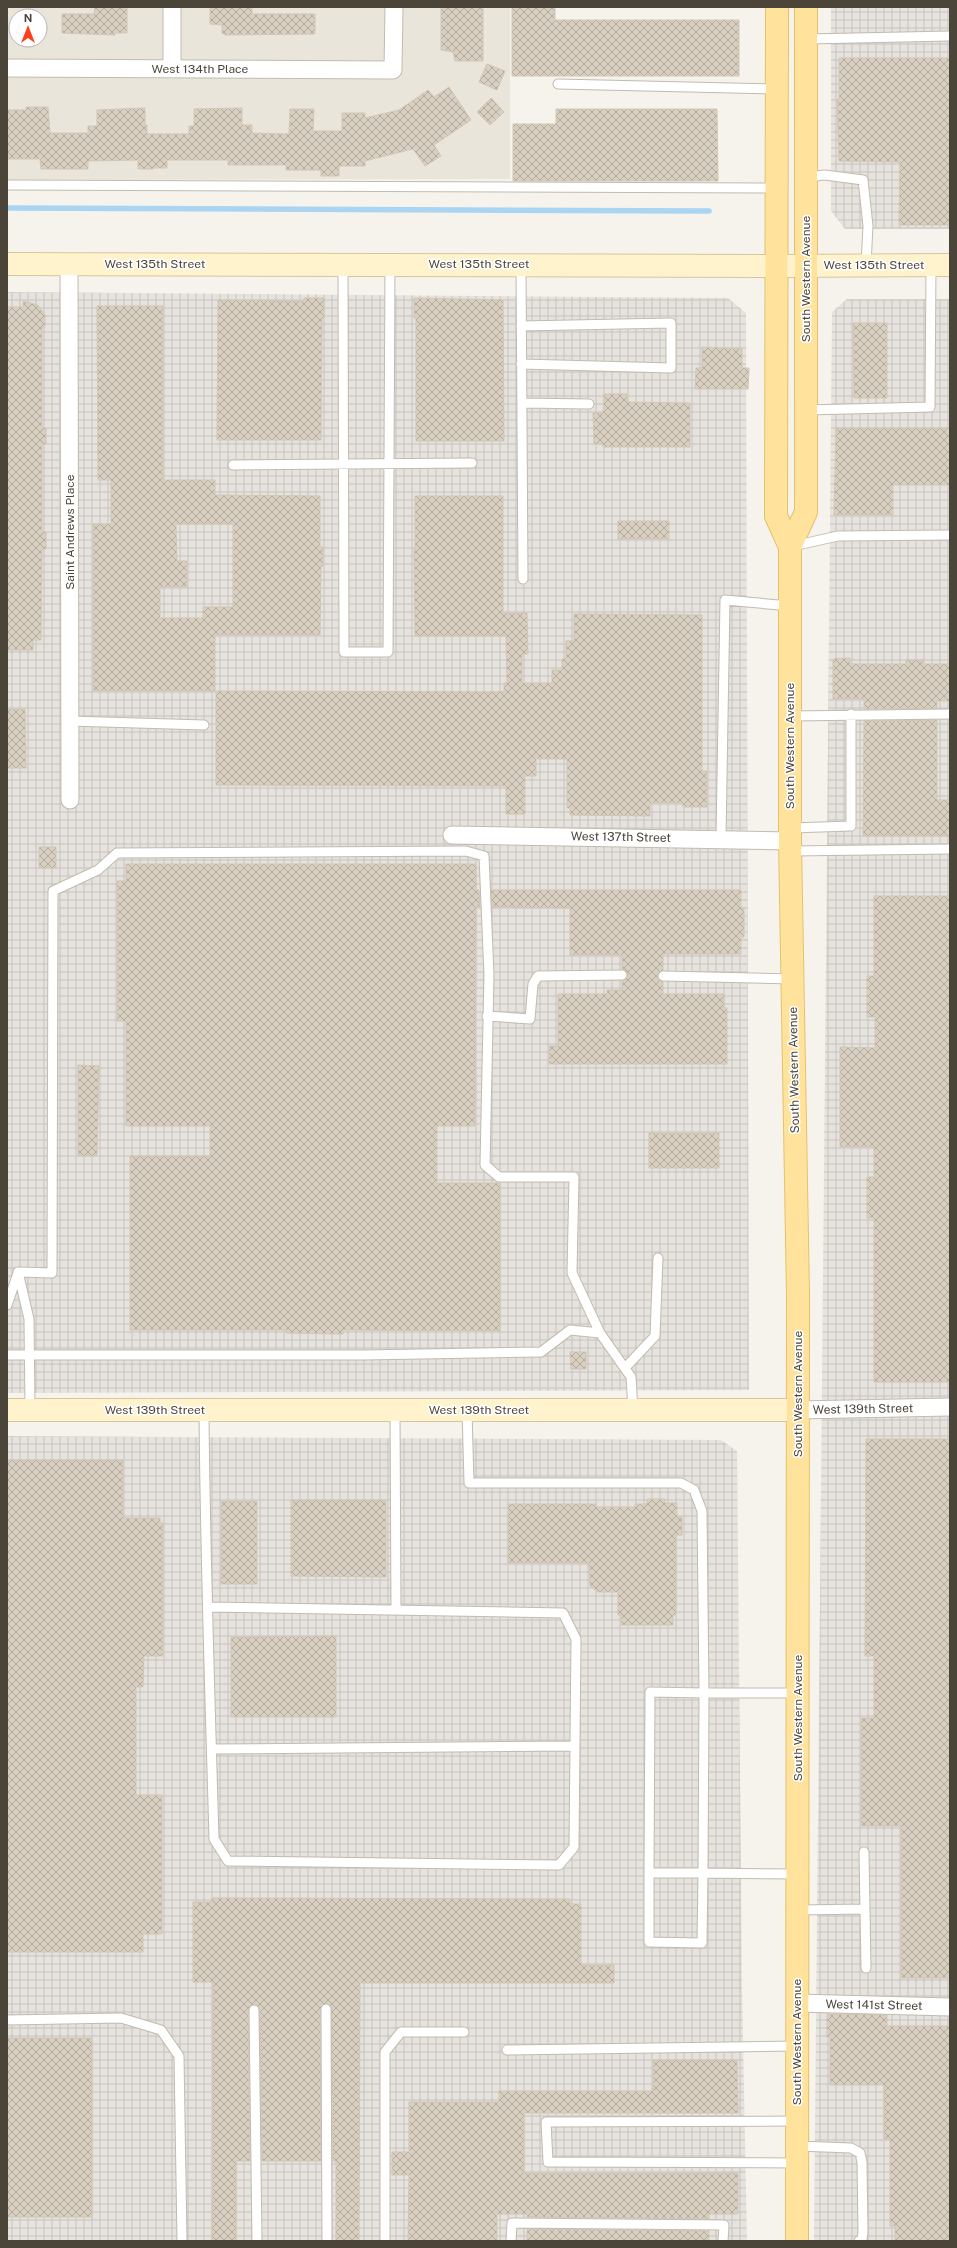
<svg xmlns="http://www.w3.org/2000/svg" width="957" height="2248" font-family="'Public Sans',sans-serif">
<style>
.residential{fill:#eae5da;fill-rule:evenodd}
.industrial{fill:url(#industrial-grid)}
.lines{fill:none;stroke-linecap:round;stroke-linejoin:round}
.stream{stroke:#a9d4f2;stroke-width:5.5}
.building{fill:url(#building-cross-hatch);stroke:#d3c7b4;fill-rule:evenodd}
.lane-casing{stroke:#c2bbae;stroke-width:11}
.street-casing{stroke:#c2bbae;stroke-width:19}
.secondary-casing{stroke:#d6c79b;stroke-width:24}
.primary-casing{stroke:#e6c16a;stroke-width:24}
.lane{stroke:#fff;stroke-width:9}
.street{stroke:#fff;stroke-width:17}
.secondary{stroke:#fff3cd;stroke-width:22}
.primary{stroke:#ffe39c;stroke-width:22}
.labels{text-anchor:middle;stroke-width:3;stroke-linejoin:round;paint-order:stroke}
.street-label{font-size:12px;fill:#4b4439;stroke:#fff}
</style>
<defs>
<pattern id="industrial-grid" width="8" height="8" patternUnits="userSpaceOnUse"><rect width="8" height="8" fill="#e6e2dd"/><path d="M0 4h8M4 0v8" fill="none" stroke="#c7c3be"/></pattern>
<pattern id="building-cross-hatch" width="8" height="8" patternUnits="userSpaceOnUse"><rect width="8" height="8" fill="#d8cfc1"/><path d="M0 0l8 8M0 8l8-8" fill="none" stroke="#b1aa9e"/></pattern>
</defs>
<rect width="100%" height="100%" fill="#f6f3ec"/>
<path class="residential" d="M 7,7 L 510,7 L 510,179 L 7,180 ZM 16,16 L 40,16 L 40,40 L 16,40 Z"/>
<path class="industrial" d="M 831,7 L 950,7 L 950,229 L 845,229 L 831,211 Z
M 7,292 L 728,298 L 746,313 L 749,1390 L 7,1393 Z
M 847,299 L 950,299 L 950,2241 L 814,2241 L 832,312 Z
M 7,1436 L 721,1440 L 737,1451 L 742,1987 L 747,2241 L 7,2241 Z"/>
<g class="lines">
<path class="stream" d="M 7,208 L 709,211"/>
</g>
<path class="building" d="M 95,7 L 127,7 L 127,33 L 115,33 L 115,35 L 62,33 L 62,14 L 94,14 Z
M 210,7 L 252,7 L 252,14 L 315,14 L 315,34 L 225,35 L 222,33 L 222,25 L 210,24 Z
M 441,7 L 483,7 L 483,61 L 455,61 L 453,52 L 441,50 Z
M 512,7 L 555,7 L 555,20 L 739,20 L 739,76 L 512,76 Z
M 839,58 L 950,58 L 950,225 L 899,225 L 900,162 L 839,161 L 837,99 L 839,99 Z
M 487,64 L 505,71 L 497,90 L 479,82 Z
M 449,87 L 471,120 L 434,145 L 441,156 L 425,166 L 413,149 L 365,161 L 365,166 L 339,166 L 339,176 L 321,176 L 321,170 L 286,170 L 286,165 L 228,165 L 228,160 L 167,160 L 167,168 L 153,168 L 153,169 L 138,169 L 138,160 L 88,161 L 88,169 L 41,169 L 40,159 L 7,159 L 7,110 L 26,110 L 26,107 L 48,107 L 50,133 L 88,133 L 88,126 L 97,126 L 97,110 L 145,108 L 145,125 L 147,125 L 147,134 L 189,134 L 189,126 L 194,126 L 194,109 L 242,108 L 242,125 L 252,125 L 252,133 L 289,134 L 290,109 L 314,109 L 313,131 L 342,131 L 342,113 L 365,113 L 365,118 L 399,110 L 428,90 L 434,97 Z
M 491,98 L 504,112 L 490,125 L 477,112 Z
M 556,109 L 717,109 L 718,181 L 513,181 L 513,124 L 556,124 Z
M 304,298 L 324,298 L 324,318 L 322,318 L 321,440 L 217,440 L 218,300 L 304,301 Z
M 414,298 L 503,300 L 504,441 L 416,441 L 416,318 L 414,318 Z
M 23,301 L 38,305 L 45,315 L 45,327 L 42,327 L 42,428 L 46,428 L 46,444 L 42,444 L 42,532 L 46,532 L 46,549 L 42,549 L 41,640 L 33,640 L 33,650 L 7,650 L 7,307 L 23,307 Z
M 97,306 L 163,306 L 163,480 L 215,480 L 215,495 L 320,496 L 320,547 L 323,547 L 323,566 L 321,566 L 320,635 L 215,635 L 215,691 L 93,691 L 93,524 L 111,524 L 111,480 L 98,480 ZM 176,524 L 233,524 L 233,607 L 203,607 L 203,618 L 160,618 L 160,587 L 187,587 L 187,561 L 177,561 Z
M 853,323 L 887,323 L 887,398 L 854,398 Z
M 702,347 L 742,349 L 742,368 L 749,368 L 748,389 L 695,389 L 696,368 L 702,368 Z
M 604,394 L 627,394 L 627,402 L 690,403 L 690,447 L 603,447 L 603,444 L 594,444 L 593,413 L 603,413 Z
M 836,428 L 950,428 L 950,485 L 893,485 L 893,515 L 834,515 Z
M 415,496 L 503,496 L 503,613 L 527,613 L 528,654 L 522,654 L 522,683 L 552,683 L 552,670 L 562,670 L 562,659 L 566,659 L 566,641 L 574,641 L 574,614 L 702,615 L 702,771 L 707,771 L 707,807 L 683,807 L 683,803 L 650,803 L 650,816 L 570,815 L 570,808 L 567,808 L 567,759 L 536,759 L 536,776 L 525,776 L 525,814 L 506,814 L 506,786 L 216,785 L 216,691 L 504,692 L 504,683 L 507,683 L 506,636 L 415,636 L 414,548 L 415,548 Z
M 618,521 L 669,521 L 669,539 L 618,539 Z
M 850,658 L 850,664 L 906,664 L 906,660 L 923,660 L 923,664 L 950,664 L 950,701 L 937,701 L 937,708 L 864,709 L 864,699 L 833,699 L 833,659 Z
M 7,709 L 25,709 L 26,768 L 7,768 Z
M 937,720 L 937,800 L 950,800 L 950,836 L 863,836 L 864,721 Z
M 39,847 L 56,847 L 56,868 L 39,868 Z
M 126,864 L 476,864 L 476,890 L 479,890 L 480,907 L 476,907 L 475,1126 L 437,1126 L 437,1183 L 500,1183 L 500,1331 L 343,1330 L 343,1334 L 286,1333 L 286,1330 L 130,1330 L 130,1156 L 210,1156 L 210,1126 L 126,1126 L 126,1021 L 117,1021 L 117,881 L 126,881 Z
M 491,890 L 741,890 L 741,908 L 744,908 L 744,937 L 741,937 L 741,954 L 663,954 L 663,970 L 657,975 L 658,979 L 663,982 L 663,994 L 724,994 L 724,1008 L 727,1008 L 727,1064 L 549,1064 L 549,1046 L 558,1046 L 558,994 L 607,994 L 607,990 L 622,990 L 622,981 L 625,980 L 628,975 L 627,972 L 622,969 L 622,955 L 570,955 L 570,908 L 492,907 Z
M 874,896 L 950,896 L 950,1382 L 874,1382 L 874,1218 L 867,1218 L 867,1177 L 874,1177 L 874,1147 L 840,1147 L 840,1047 L 875,1048 L 875,1017 L 867,1017 L 867,976 L 874,976 Z
M 78,1065 L 99,1066 L 97,1156 L 78,1156 Z
M 649,1133 L 719,1133 L 719,1168 L 649,1168 Z
M 570,1352 L 586,1352 L 586,1369 L 571,1369 Z
M 866,1439 L 950,1439 L 950,1978 L 901,1978 L 901,1826 L 861,1826 L 861,1718 L 874,1718 L 874,1656 L 865,1656 Z
M 7,1460 L 123,1460 L 123,1518 L 160,1518 L 160,1523 L 163,1523 L 163,1656 L 144,1656 L 143,1687 L 136,1687 L 136,1795 L 162,1795 L 162,1934 L 143,1934 L 143,1952 L 7,1952 Z
M 647,1499 L 665,1499 L 665,1503 L 677,1503 L 677,1517 L 682,1517 L 682,1535 L 676,1535 L 676,1615 L 673,1615 L 673,1625 L 621,1625 L 621,1615 L 618,1615 L 618,1592 L 598,1592 L 590,1586 L 589,1563 L 508,1563 L 508,1504 L 596,1504 L 596,1507 L 635,1507 L 635,1504 L 647,1504 Z
M 291,1500 L 386,1500 L 386,1577 L 291,1576 Z
M 221,1501 L 257,1501 L 257,1584 L 221,1584 Z
M 336,1636 L 336,1717 L 231,1717 L 231,1637 Z
M 212,1898 L 570,1899 L 570,1904 L 581,1904 L 581,1965 L 614,1965 L 614,1983 L 360,1983 L 359,2241 L 336,2241 L 336,2161 L 333,2161 L 331,2006 L 326,2003 L 320,2009 L 321,2161 L 262,2161 L 260,2010 L 257,2005 L 251,2005 L 248,2010 L 250,2161 L 236,2161 L 236,2241 L 212,2241 L 213,1982 L 193,1982 L 193,1902 L 212,1902 Z
M 827,2014 L 887,2015 L 887,2026 L 950,2026 L 950,2241 L 895,2241 L 895,2226 L 890,2226 L 890,2139 L 884,2139 L 884,2085 L 830,2085 L 830,2037 L 827,2037 Z
M 7,2038 L 92,2038 L 92,2217 L 7,2217 Z
M 653,2060 L 737,2060 L 738,2113 L 524,2113 L 524,2173 L 738,2173 L 738,2214 L 709,2214 L 709,2219 L 527,2217 L 527,2214 L 497,2214 L 497,2241 L 408,2241 L 409,2175 L 392,2175 L 392,2152 L 409,2152 L 409,2102 L 499,2102 L 499,2091 L 653,2091 Z
M 527,2229 L 709,2231 L 709,2241 L 527,2241 Z"/>
<g class="lines">
<g class="lane-casing">
<path id="lane" d="M 807,39 L 950,36
M 558,84 L 776,89
M 806,177 L 825,175 L 863,180 L 868,226 L 866,265
M 7,185 L 776,188
M 343,264 L 344,652 L 388,652 L 390,265
M 521,266 L 523,579
M 521,326 L 671,323 L 671,368 L 521,364
M 522,403 L 589,404
M 806,410 L 930,407 L 931,265
M 233,465 L 472,463
M 793,546 L 838,536 L 950,535
M 790,716 L 950,714
M 70,721 L 204,725
M 791,828 L 851,826 L 851,714
M 721,838 L 725,600 L 790,606
M 791,851 L 950,849
M 663,976 L 793,979
M 487,1016 L 530,1019 L 533,984 L 538,976 L 622,975
M 18,1272 L 52,1273 L 53,891 L 98,870 L 117,853 L 466,851 L 484,856 L 489,975 L 485,1165 L 499,1177 L 574,1177 L 572,1273 L 600,1333
M 18,1272 L 29,1319 L 30,1410
M 7,1305 L 18,1273
M 7,1355 L 363,1355 L 541,1352 L 570,1330 L 600,1333 L 631,1377 L 633,1410
M 625,1368 L 655,1336 L 658,1258
M 204,1410 C 205,1553 210,1696 214,1839 L 228,1861 L 559,1865 L 574,1847 L 576,1639 L 563,1613 L 208,1607
M 395,1410 L 396,1610
M 467,1410 L 469,1483 L 681,1483 L 694,1490 L 702,1511 L 704,1693 L 798,1693
M 212,1749 L 575,1746
M 864,1852 L 866,1968
M 649,1873 L 649,1942 L 702,1943 L 703,1873 L 649,1873 L 650,1692 L 704,1693 L 703,1873 L 797,1874
M 797,1910 L 865,1909
M 326,2009 L 327,2241
M 254,2010 L 257,2241
M 7,2020 L 121,2018 L 161,2030 L 179,2056 L 182,2241
M 507,2050 L 797,2046
M 797,2146 L 851,2148 L 860,2153 L 862,2162 L 863,2232 L 862,2239 L 859,2241
M 797,2163 L 548,2162 L 546,2122 L 797,2121
M 385,2241 L 385,2052 L 401,2032 L 464,2032
M 511,2241 L 512,2223 L 724,2225 L 723,2241"/>
</g>
<g class="street-casing">
<path id="street" d="M 7,68 L 393,70 L 394,7
M 172,69 L 172,7
M 69,264 L 70,800
M 452,835 L 790,841
M 798,1410 L 950,1407
M 797,2003 L 950,2007"/>
</g>
<g class="secondary-casing">
<path id="secondary" d="M 7,264 L 777,266 L 950,265
M 7,1410 L 798,1410"/>
</g>
<g class="primary-casing">
<path id="primary" d="M 777,7 L 776,516 L 790,547 L 790,841 L 798,1295 L 797,2241
M 790,547 L 806,512 L 806,7"/>
</g>
<use href="#lane" class="lane"/>
<use href="#street" class="street"/>
<use href="#secondary" class="secondary"/>
<use href="#primary" class="primary"/>
</g>
<g class="labels">
<g class="street-label">
<text x="200" y="73">West 134th Place</text>
<text x="155" y="268">West 135th Street</text>
<text x="479" y="268">West 135th Street</text>
<text x="874" y="269">West 135th Street</text>
<text transform="translate(806 279) rotate(-90)" y="4">South Western Avenue</text>
<text transform="translate(70 532) rotate(-90)" y="4">Saint Andrews Place</text>
<text transform="translate(790 746) rotate(-90)" y="4">South Western Avenue</text>
<text transform="translate(621 837) rotate(1)" y="4">West 137th Street</text>
<text transform="translate(794 1070) rotate(-91)" y="4">South Western Avenue</text>
<text transform="translate(798 1394) rotate(-90)" y="4">South Western Avenue</text>
<text transform="translate(863 1409) rotate(-1)" y="4">West 139th Street</text>
<text x="155" y="1414">West 139th Street</text>
<text x="479" y="1414">West 139th Street</text>
<text transform="translate(798 1718) rotate(-90)" y="4">South Western Avenue</text>
<text transform="translate(874 2005) rotate(1)" y="4">West 141st Street</text>
<text transform="translate(797 2042) rotate(-90)" y="4">South Western Avenue</text>
</g>
</g>
<rect width="957" height="2248" fill="none" stroke="#4b4439" stroke-width="16"/>
<g transform="translate(28 28)"><circle r="19" fill="#ffffff" stroke="#b7b4b0"/>
<path d="M0-3L7 15L0 10L-7 15Z" fill="#fc3f1d"/>
<text y="-6" font-size="11" font-weight="bold" text-anchor="middle" fill="#4b4439">N</text>
</g>
</svg>
